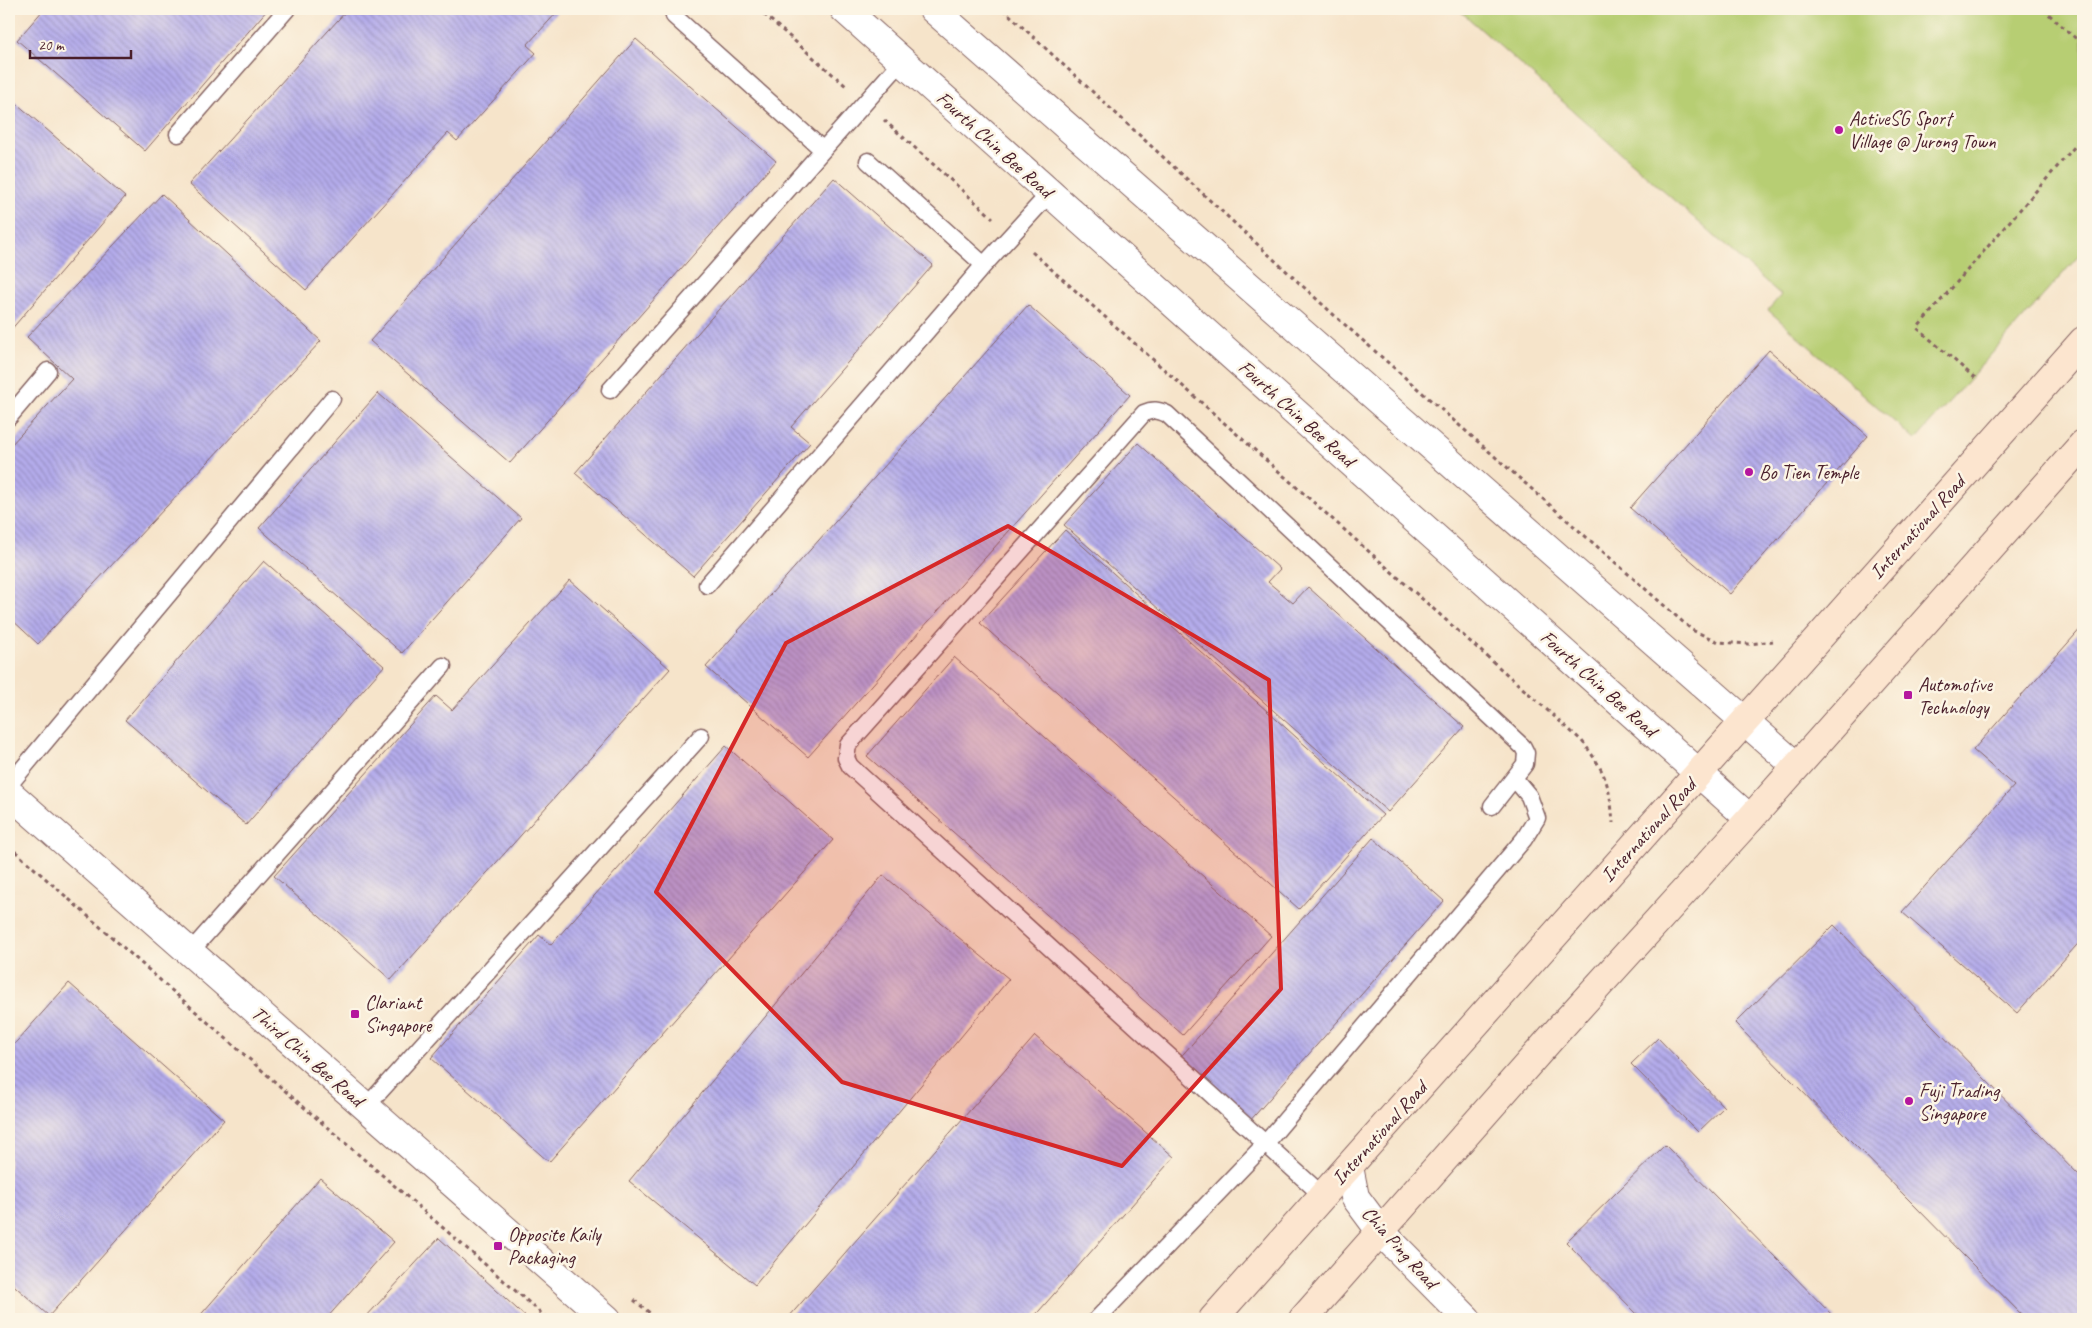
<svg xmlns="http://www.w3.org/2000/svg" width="2092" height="1328" font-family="Caveat,sans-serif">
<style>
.garden{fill:#b7ce73;stroke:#80764f}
.building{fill:url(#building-back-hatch)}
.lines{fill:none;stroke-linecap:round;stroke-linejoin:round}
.lane-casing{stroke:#866463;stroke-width:19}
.street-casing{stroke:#866463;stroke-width:30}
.secondary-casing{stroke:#866463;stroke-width:30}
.path{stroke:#866463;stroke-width:3;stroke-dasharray:4 4;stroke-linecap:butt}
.lane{stroke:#fff;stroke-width:16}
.street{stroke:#fff;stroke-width:28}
.secondary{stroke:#fce5cf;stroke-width:28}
.marked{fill:#d62828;fill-opacity:0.2;stroke:#d62828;stroke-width:4;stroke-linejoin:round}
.poi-dot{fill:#b5179e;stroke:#fcf5e5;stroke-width:2}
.labels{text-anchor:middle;stroke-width:5;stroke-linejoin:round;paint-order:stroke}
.poi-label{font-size:20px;fill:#4a1f2b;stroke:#fcf5e5;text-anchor:start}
.street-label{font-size:20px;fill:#4a1f2b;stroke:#fcf5e5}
</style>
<defs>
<pattern id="building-back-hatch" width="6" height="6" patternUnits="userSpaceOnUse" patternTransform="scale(1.25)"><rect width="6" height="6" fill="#b4aceb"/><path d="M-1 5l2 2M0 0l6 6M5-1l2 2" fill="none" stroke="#948bbf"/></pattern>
</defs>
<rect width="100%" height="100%" fill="#fcf5e5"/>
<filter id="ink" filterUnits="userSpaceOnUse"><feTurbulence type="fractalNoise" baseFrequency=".02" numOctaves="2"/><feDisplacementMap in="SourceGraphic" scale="10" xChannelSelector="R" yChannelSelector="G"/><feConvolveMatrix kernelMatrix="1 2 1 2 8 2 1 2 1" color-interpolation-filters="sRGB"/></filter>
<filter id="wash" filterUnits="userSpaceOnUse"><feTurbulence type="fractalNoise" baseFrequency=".0096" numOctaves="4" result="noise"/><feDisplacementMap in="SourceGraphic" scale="20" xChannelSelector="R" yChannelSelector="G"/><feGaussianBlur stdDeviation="1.12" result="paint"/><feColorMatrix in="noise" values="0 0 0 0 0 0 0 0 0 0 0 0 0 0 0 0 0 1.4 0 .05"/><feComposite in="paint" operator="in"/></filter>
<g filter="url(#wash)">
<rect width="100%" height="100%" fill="#f6e4ca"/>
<path class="garden" d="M 1458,9 L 2083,9 L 2083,251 L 1915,440 L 1768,310 L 1781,295 Z"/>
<g id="blocks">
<path class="building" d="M 44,9 L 268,9 L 145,151 L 17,40 Z
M 348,9 L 560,9 L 527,45 L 536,53 L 457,141 L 448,133 L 306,290 L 189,184 Z
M 636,39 L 776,161 L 510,463 L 370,341 Z
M 9,97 L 125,197 L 9,332 Z
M 834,178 L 933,265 L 791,427 L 810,443 L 693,576 L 575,473 Z
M 162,194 L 321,341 L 38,644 L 9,617 L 9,447 L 72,379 L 27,337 Z
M 1028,305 L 1130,395 L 808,757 L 706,667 Z
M 1769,350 L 1868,436 L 1730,594 L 1630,508 Z
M 378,393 L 521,518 L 402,653 L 259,528 Z
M 1138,443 L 1280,569 L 1268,582 L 1293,603 L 1308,587 L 1464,727 L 1388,812 L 1064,525 Z
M 1065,530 L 1383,815 L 1299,909 L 980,623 Z
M 264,561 L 384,666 L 246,825 L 125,720 Z
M 570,580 L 670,669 L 391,980 L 274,876 L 436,696 L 452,710 Z
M 2083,626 L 2083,938 L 2017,1013 L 1902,912 L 2014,786 L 1973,750 Z
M 954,657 L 1271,936 L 1183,1035 L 867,756 Z
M 726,746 L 833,840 L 549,1162 L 431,1058 L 539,935 L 551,945 Z
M 1373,838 L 1444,901 L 1248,1123 L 1177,1061 Z
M 883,875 L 1009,979 L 755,1285 L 629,1181 Z
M 1834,925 L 2083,1179 L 2083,1319 L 2026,1319 L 1735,1023 Z
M 69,983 L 224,1120 L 49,1316 L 9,1281 L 9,1050 Z
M 1035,1036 L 1174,1157 L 1032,1319 L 788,1318 Z
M 1658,1038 L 1724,1107 L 1698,1132 L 1631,1064 Z
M 1665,1145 L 1836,1319 L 1642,1319 L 1566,1242 Z
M 320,1178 L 394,1242 L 326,1319 L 197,1319 Z
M 439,1238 L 528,1319 L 364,1319 Z"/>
</g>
</g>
<g filter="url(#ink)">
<use href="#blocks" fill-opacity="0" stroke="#866463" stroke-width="1"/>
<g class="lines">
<g class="lane-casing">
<path id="lane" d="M 674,16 L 823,150
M 178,134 L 287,9
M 868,161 L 984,265
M 610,390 L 902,61
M 9,417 L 48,371
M 707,585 L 984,265 L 1050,193
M 9,785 L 332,399
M 190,952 L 443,666
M 366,1107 L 701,736
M 1323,1196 L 850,766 L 846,758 L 848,745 L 1144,413 C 1153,409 1158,410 1167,414 L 1523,747 L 1526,753 L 1525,764 L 1492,806
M 1097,1319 L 1265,1144 L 1524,839 L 1537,818 L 1529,796 L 1514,778"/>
</g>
<g class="street-casing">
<path id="street" d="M 844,9 L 1750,819
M 933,9 L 1796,766
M 9,793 L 607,1319
M 1349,1167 L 1355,1197 L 1381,1232 L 1467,1319"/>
</g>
<g class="secondary-casing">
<path id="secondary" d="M 1213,1319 L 2083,341
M 1303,1319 L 1560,1028 L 1750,819 L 2083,444"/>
</g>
<path class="path" d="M 758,9 L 846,86
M 1003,9 L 1335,316 L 1692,630 L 1719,642 L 1749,644 L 1773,641
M 2043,9 L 2083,45
M 884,120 L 993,218
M 1032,252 L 1582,741 C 1605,771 1610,784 1613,823
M 1975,378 L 1917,328 L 2083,137
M 9,846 L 283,1089 L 548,1319
M 634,1300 L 657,1319"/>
<use href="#lane" class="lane"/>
<use href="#street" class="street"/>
<use href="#secondary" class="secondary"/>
</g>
</g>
<path class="marked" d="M 1008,526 L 1269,680 L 1281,989 L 1122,1166 L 842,1082 L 656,892 L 786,643 Z"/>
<g class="poi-dot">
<circle cx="1839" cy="130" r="5"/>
<circle cx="1749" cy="472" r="5"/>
<rect x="1903" y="690" width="10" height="10" rx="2.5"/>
<rect x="350" y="1009" width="10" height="10" rx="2.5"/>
<circle cx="1909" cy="1101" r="5"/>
<rect x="493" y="1241" width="10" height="10" rx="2.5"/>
</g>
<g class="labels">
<g class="poi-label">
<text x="1849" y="125">ActiveSG Sport<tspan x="1849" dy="23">Village @ Jurong Town</tspan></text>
<text x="1759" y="479">Bo Tien Temple</text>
<text x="1918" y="691">Automotive<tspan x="1918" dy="23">Technology</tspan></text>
<text x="365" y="1009">Clariant<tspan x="365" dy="23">Singapore</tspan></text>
<text x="1919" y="1097">Fuji Trading<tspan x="1919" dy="23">Singapore</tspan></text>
<text x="508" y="1241">Opposite Kaily<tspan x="508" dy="23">Packaging</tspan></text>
</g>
<g class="street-label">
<text transform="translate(995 144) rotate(42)" y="7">Fourth Chin Bee Road</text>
<text transform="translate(1297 413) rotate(42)" y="7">Fourth Chin Bee Road</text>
<text transform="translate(1917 527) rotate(-48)" y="7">International Road</text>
<text transform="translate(1599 683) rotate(42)" y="7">Fourth Chin Bee Road</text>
<text transform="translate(1648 830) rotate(-48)" y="7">International Road</text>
<text transform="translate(308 1056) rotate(41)" y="7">Third Chin Bee Road</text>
<text transform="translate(1379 1133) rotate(-48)" y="7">International Road</text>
<text transform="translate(1400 1247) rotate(48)" y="7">Chia Ping Road</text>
</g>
</g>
<rect width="2092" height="1328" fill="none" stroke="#fcf5e5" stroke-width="30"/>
<path d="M30 50v8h101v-8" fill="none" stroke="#4a1f2b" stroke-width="2.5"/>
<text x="38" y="50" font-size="15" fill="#4a1f2b" stroke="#fcf5e5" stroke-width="4" paint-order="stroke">20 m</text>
</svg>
